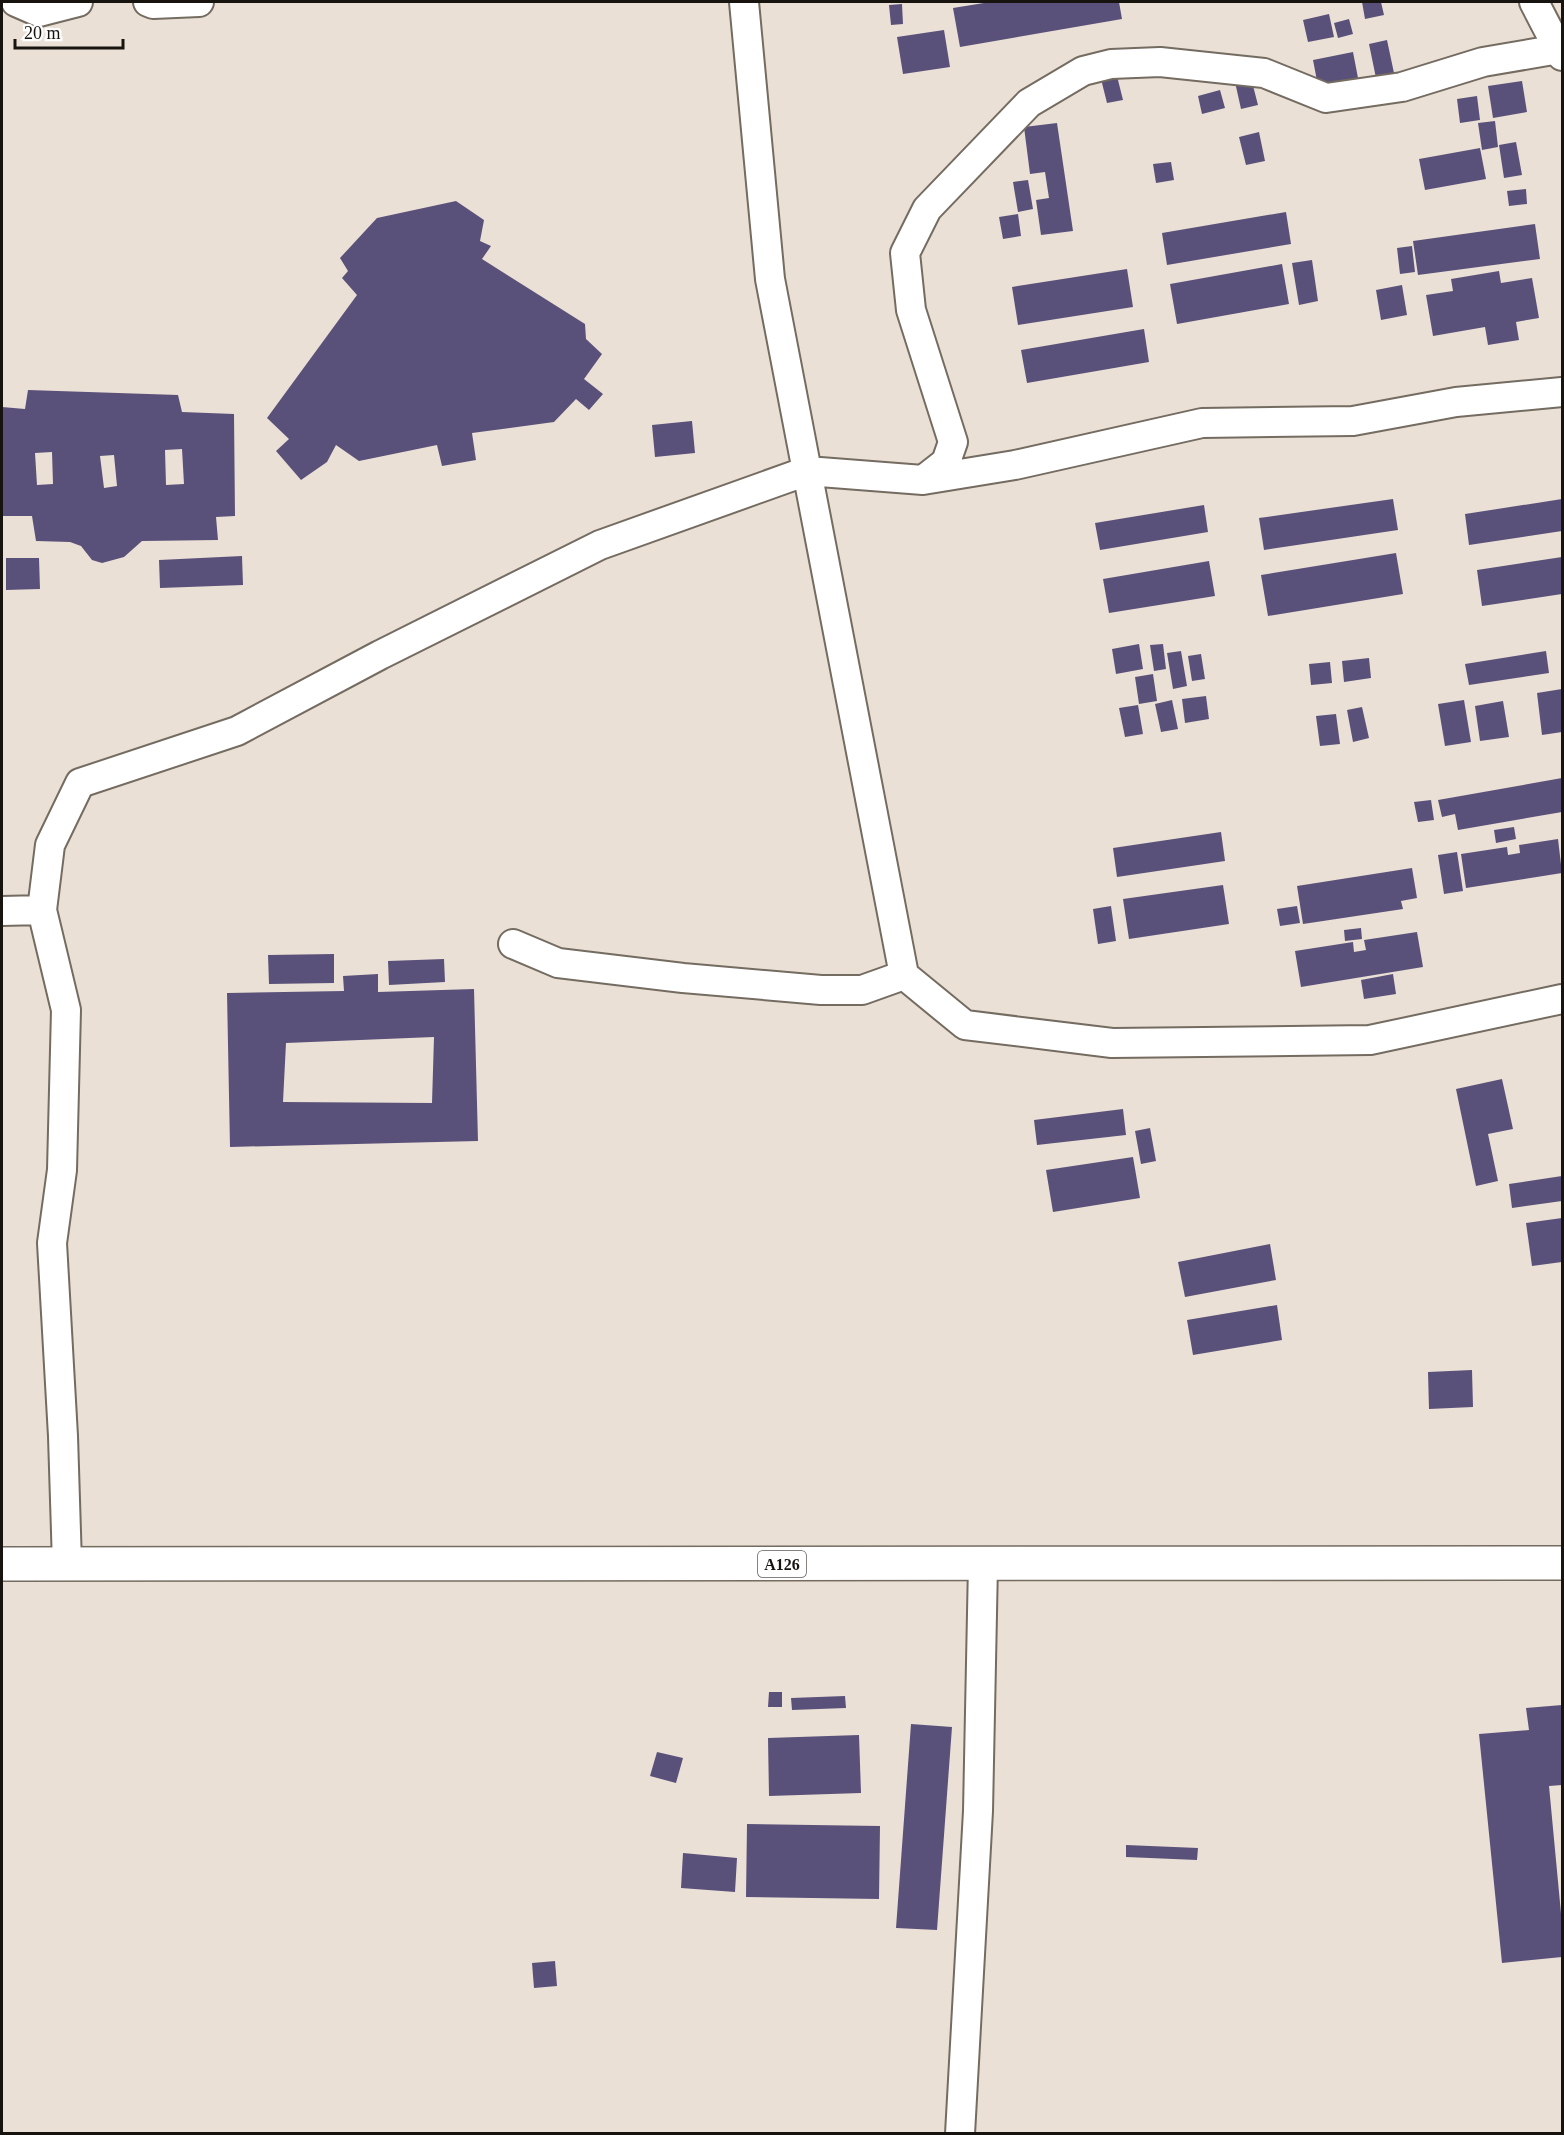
<svg xmlns="http://www.w3.org/2000/svg" width="1564" height="2135" font-family="'Times New Roman',serif">
<style>
.building{fill:#5a517a;fill-rule:evenodd}
.lines{fill:none;stroke-linecap:round;stroke-linejoin:round}
.minor-casing{stroke:#746b61;stroke-width:32}
.trunk-casing{stroke:#746b61;stroke-width:36}
.minor{stroke:#fff;stroke-width:28}
.trunk{stroke:#fff;stroke-width:33}
.labels{text-anchor:middle;stroke-width:6;stroke-linejoin:round;paint-order:stroke}
.shield{fill:#fff;stroke:#5d5a57;stroke-width:1.5}
.shield-label{font-size:16px;font-weight:bold;fill:#17130f}
</style>
<rect width="100%" height="100%" fill="#ebe0d5"/>
<path class="building" d="M 990,2 L 1119,2 L 1122,19 L 960,47 L 953,8 Z
M 1362,2 L 1381,2 L 1384,15 L 1365,19 Z
M 902,4 L 903,24 L 891,25 L 889,5 Z
M 1329,14 L 1334,37 L 1308,42 L 1303,20 Z
M 1349,19 L 1353,34 L 1338,38 L 1334,23 Z
M 944,30 L 950,67 L 903,74 L 897,37 Z
M 1387,40 L 1394,73 L 1376,78 L 1369,44 Z
M 1353,52 L 1358,78 L 1318,86 L 1313,60 Z
M 1117,76 L 1123,100 L 1107,103 L 1101,79 Z
M 1251,78 L 1258,105 L 1241,109 L 1235,82 Z
M 1522,81 L 1527,112 L 1493,118 L 1488,86 Z
M 1220,90 L 1225,108 L 1202,114 L 1198,96 Z
M 1477,96 L 1480,120 L 1460,123 L 1457,99 Z
M 1495,121 L 1498,147 L 1482,150 L 1478,123 Z
M 1057,123 L 1073,231 L 1041,235 L 1036,200 L 1049,198 L 1045,172 L 1030,174 L 1024,127 Z
M 1259,132 L 1265,161 L 1246,165 L 1239,137 Z
M 1516,142 L 1522,175 L 1504,178 L 1499,145 Z
M 1480,148 L 1486,179 L 1425,190 L 1419,159 Z
M 1171,162 L 1174,180 L 1156,183 L 1153,164 Z
M 1028,180 L 1033,209 L 1018,212 L 1013,182 Z
M 1526,189 L 1527,204 L 1509,206 L 1507,191 Z
M 456,201 L 484,220 L 480,241 L 491,246 L 482,259 L 585,324 L 586,339 L 602,354 L 584,379 L 603,394 L 589,410 L 576,399 L 554,422 L 472,433 L 476,460 L 442,466 L 437,445 L 359,461 L 336,445 L 327,462 L 301,480 L 276,451 L 289,439 L 267,418 L 357,295 L 342,278 L 348,271 L 340,258 L 377,218 Z
M 1286,212 L 1291,244 L 1167,265 L 1162,233 Z
M 1018,214 L 1021,236 L 1003,239 L 999,217 Z
M 1535,224 L 1540,259 L 1418,275 L 1413,241 Z
M 1412,246 L 1415,272 L 1400,274 L 1397,248 Z
M 1312,260 L 1318,301 L 1299,305 L 1292,263 Z
M 1282,264 L 1289,304 L 1177,324 L 1170,284 Z
M 1127,269 L 1133,307 L 1018,325 L 1012,287 Z
M 1499,271 L 1501,283 L 1532,278 L 1539,318 L 1516,322 L 1519,340 L 1488,345 L 1485,327 L 1433,336 L 1426,295 L 1453,291 L 1451,279 Z
M 1402,285 L 1407,315 L 1381,320 L 1376,290 Z
M 1144,329 L 1149,362 L 1027,383 L 1021,350 Z
M 28,390 L 178,395 L 182,412 L 234,414 L 235,516 L 216,517 L 218,540 L 142,541 L 124,557 L 102,563 L 92,560 L 81,546 L 70,542 L 36,541 L 32,516 L 2,516 L 2,407 L 25,409 ZM 182,449 L 184,484 L 166,485 L 165,450 ZM 52,452 L 53,484 L 37,485 L 35,453 ZM 114,455 L 117,486 L 104,488 L 100,456 Z
M 692,421 L 695,453 L 655,457 L 652,425 Z
M 1393,499 L 1398,530 L 1264,550 L 1259,518 Z
M 1562,499 L 1562,531 L 1469,545 L 1465,514 Z
M 1204,505 L 1208,532 L 1100,550 L 1095,523 Z
M 1396,553 L 1403,594 L 1268,616 L 1261,575 Z
M 242,556 L 243,585 L 160,588 L 159,560 Z
M 1562,557 L 1562,594 L 1482,606 L 1477,570 Z
M 6,558 L 39,558 L 40,589 L 6,590 Z
M 1209,561 L 1215,596 L 1109,613 L 1103,579 Z
M 1139,644 L 1143,669 L 1116,674 L 1112,649 Z
M 1163,644 L 1166,669 L 1154,671 L 1150,645 Z
M 1181,651 L 1187,686 L 1173,689 L 1167,653 Z
M 1546,651 L 1549,673 L 1469,685 L 1465,664 Z
M 1201,654 L 1205,679 L 1192,681 L 1188,656 Z
M 1369,658 L 1371,678 L 1344,682 L 1342,661 Z
M 1330,662 L 1332,683 L 1311,685 L 1309,664 Z
M 1153,674 L 1157,701 L 1139,704 L 1135,677 Z
M 1562,689 L 1562,732 L 1542,735 L 1537,693 Z
M 1206,696 L 1209,719 L 1185,723 L 1182,699 Z
M 1172,700 L 1178,729 L 1161,732 L 1155,704 Z
M 1464,700 L 1471,742 L 1445,746 L 1438,704 Z
M 1503,701 L 1509,737 L 1480,741 L 1475,706 Z
M 1138,705 L 1143,734 L 1125,737 L 1119,708 Z
M 1362,707 L 1369,738 L 1353,742 L 1347,710 Z
M 1336,714 L 1340,744 L 1320,746 L 1316,716 Z
M 1562,778 L 1562,812 L 1458,830 L 1455,814 L 1442,817 L 1438,800 Z
M 1431,800 L 1434,820 L 1418,822 L 1414,802 Z
M 1514,827 L 1516,839 L 1496,843 L 1494,830 Z
M 1221,832 L 1225,861 L 1117,877 L 1113,848 Z
M 1558,839 L 1562,873 L 1466,888 L 1461,854 L 1507,847 L 1508,855 L 1520,853 L 1519,845 Z
M 1457,852 L 1463,891 L 1444,894 L 1438,855 Z
M 1412,868 L 1417,898 L 1401,901 L 1403,909 L 1303,924 L 1297,886 Z
M 1223,885 L 1229,924 L 1129,939 L 1123,899 Z
M 1111,906 L 1116,941 L 1098,944 L 1093,909 Z
M 1297,906 L 1300,923 L 1280,926 L 1277,909 Z
M 1361,928 L 1362,939 L 1345,941 L 1344,930 Z
M 1417,932 L 1423,967 L 1301,987 L 1295,951 L 1353,942 L 1354,952 L 1366,950 L 1364,940 Z
M 334,954 L 334,983 L 269,984 L 268,955 Z
M 444,959 L 445,982 L 389,985 L 388,961 Z
M 378,974 L 378,992 L 474,989 L 478,1141 L 230,1147 L 227,993 L 344,991 L 343,976 ZM 434,1037 L 432,1103 L 283,1102 L 286,1043 Z
M 1393,974 L 1396,994 L 1364,999 L 1361,980 Z
M 1502,1079 L 1513,1129 L 1488,1134 L 1498,1181 L 1476,1186 L 1456,1089 Z
M 1123,1109 L 1126,1135 L 1037,1145 L 1034,1120 Z
M 1150,1128 L 1156,1161 L 1141,1164 L 1135,1131 Z
M 1133,1157 L 1140,1198 L 1053,1212 L 1046,1170 Z
M 1562,1176 L 1562,1201 L 1512,1208 L 1509,1184 Z
M 1562,1218 L 1562,1262 L 1532,1266 L 1526,1223 Z
M 1270,1244 L 1276,1280 L 1185,1297 L 1178,1262 Z
M 1277,1305 L 1282,1340 L 1193,1355 L 1187,1320 Z
M 1472,1370 L 1473,1407 L 1429,1409 L 1428,1372 Z
M 769,1692 L 782,1692 L 782,1707 L 768,1707 Z
M 845,1696 L 846,1708 L 792,1710 L 791,1698 Z
M 1562,1705 L 1562,1785 L 1549,1786 L 1562,1924 L 1562,1957 L 1502,1963 L 1479,1734 L 1529,1730 L 1526,1708 Z
M 911,1724 L 952,1727 L 937,1930 L 896,1928 Z
M 859,1735 L 861,1793 L 769,1796 L 768,1738 Z
M 657,1752 L 683,1758 L 676,1783 L 650,1776 Z
M 747,1824 L 880,1826 L 879,1899 L 746,1897 Z
M 1126,1845 L 1198,1848 L 1197,1860 L 1126,1857 Z
M 683,1853 L 737,1858 L 735,1892 L 681,1888 Z
M 555,1961 L 557,1986 L 534,1988 L 532,1963 Z"/>
<g class="lines">
<g class="minor-casing">
<path id="minor" d="M 16,2 L 39,12 L 78,2
M 148,2 L 153,4 L 199,2
M 744,2 L 770,279 L 904,975 L 965,1025 L 1112,1043 L 1370,1040 L 1562,999
M 1534,2 L 1562,56
M 923,480 L 946,462 L 953,442 L 911,310 L 905,253 L 927,209 L 1029,103 L 1083,71 L 1111,64 L 1160,62 L 1264,73 L 1326,98 L 1402,87 L 1483,62 L 1559,49
M 42,910 L 50,845 L 80,783 L 237,731 L 380,655 L 600,545 L 807,471 L 923,480 L 1015,465 L 1202,423 L 1353,421 L 1456,402 L 1562,392
M 2,911 L 42,910 L 66,1010 L 62,1170 L 52,1243 L 63,1436 L 67,1564
M 513,944 L 558,963 L 683,978 L 821,990 L 862,990 L 904,975
M 960,2134 L 978,1811 L 983,1564"/>
</g>
<g class="trunk-casing">
<path id="trunk" d="M 2,1564 L 1562,1563"/>
</g>
<use href="#minor" class="minor"/>
<use href="#trunk" class="trunk"/>
</g>
<g class="labels">
<rect class="shield" x="758" y="1551" width="48" height="26" rx="4.5"/>
<g class="shield-label">
<text x="782" y="1570">A126</text>
</g>
</g>
<rect width="1564" height="2135" fill="none" stroke="#17130f" stroke-width="6"/>
<path d="M15 39v9h108v-9" fill="none" stroke="#17130f" stroke-width="3"/>
<text x="24" y="39" font-size="18" fill="#17130f" stroke="#ffffff" stroke-width="4.5" paint-order="stroke">20 m</text>
</svg>
